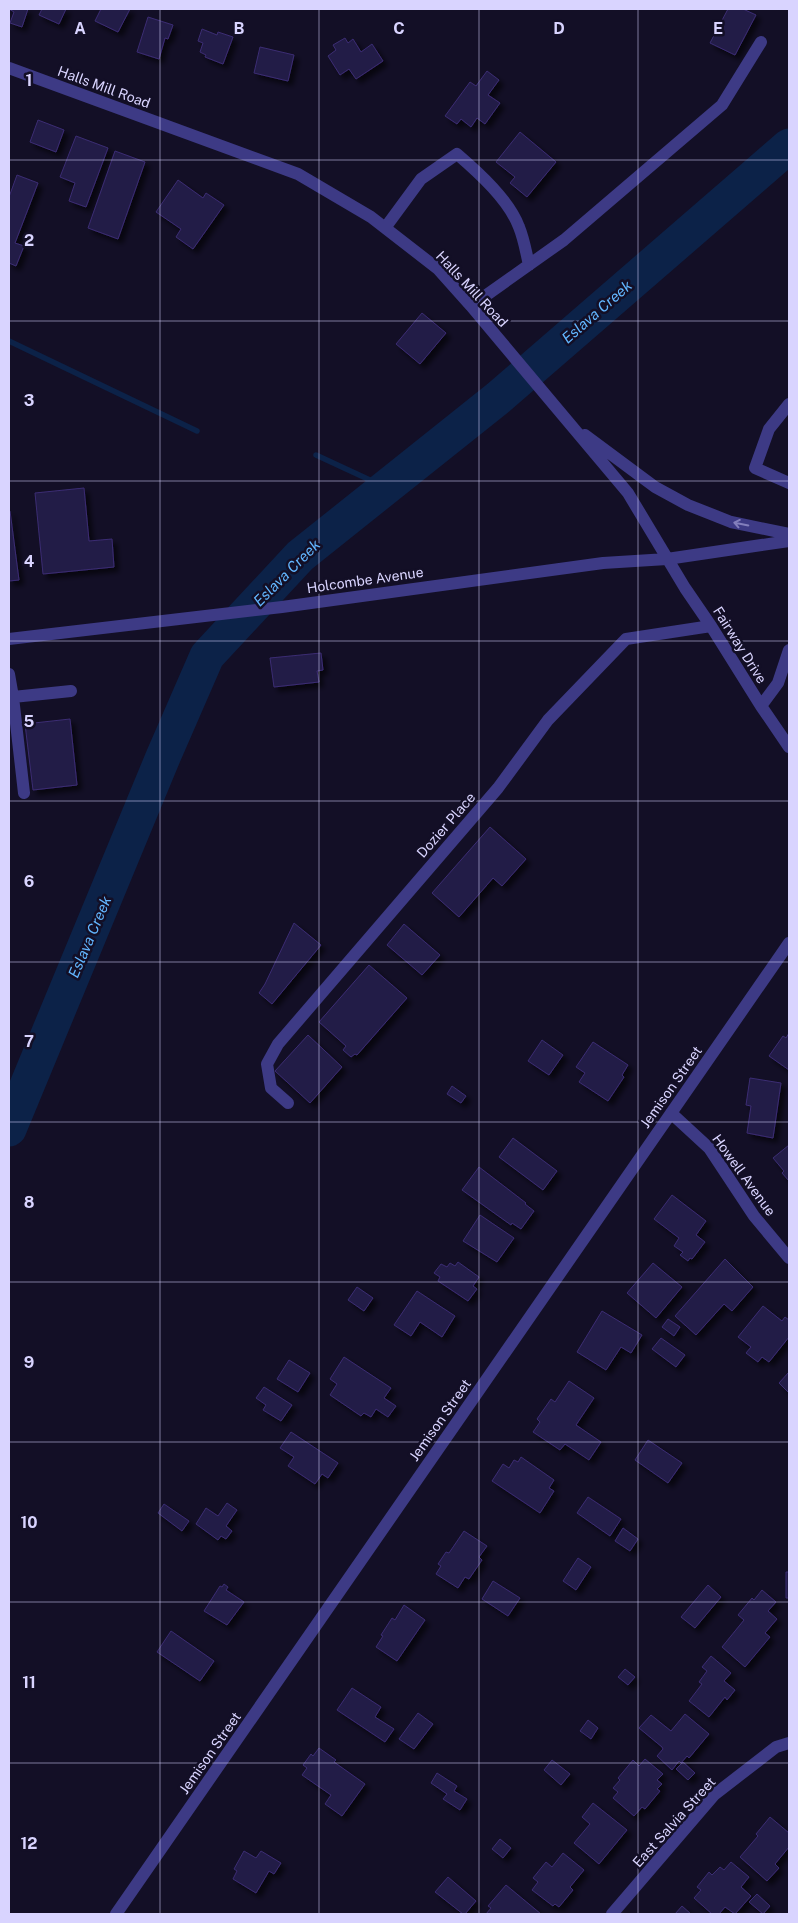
<svg xmlns="http://www.w3.org/2000/svg" width="798" height="1923" font-family="'Public Sans',sans-serif">
<style>
.lines{fill:none;stroke-linecap:round;stroke-linejoin:round}
.stream{stroke:#0c2248;stroke-width:5.5}
.river{stroke:#0c2248;stroke-width:35}
.building{fill:#241b47;stroke:#3b2d73;filter:url(#shadow)}
.minor{stroke:#3d3a85;stroke-width:12}
.oneway{stroke:#837fbc}
.grid{fill:none;stroke:#d9d4ff;stroke-width:1;stroke-opacity:0.55}
.labels{text-anchor:middle;stroke-width:5;stroke-linejoin:round;paint-order:stroke}
.street-label{font-size:14px;fill:#d9d4ff;stroke:#130f26}
.water-label{font-size:15px;font-style:italic;fill:#62b6ff;stroke:#130f26}
.grid-label{font-size:16px;text-anchor:middle;font-weight:bold;fill:#d9d4ff;stroke:#130f26;stroke-width:5;stroke-linejoin:round;paint-order:stroke}
</style>
<defs>
<filter id="shadow"><feDropShadow dx="4.5" dy="4.5" stdDeviation="2.5" flood-color="#0009"/></filter>
</defs>
<rect width="100%" height="100%" fill="#130f26"/>
<g class="lines">
<path class="stream" d="M 9,341 L 197,431
M 316,455 L 385,487"/>
<path class="river" d="M 9,1129 L 163,757 L 207,656 L 300,556 L 498,398 L 789,146"/>
</g>
<path class="building" d="M 9,9 L 28,9 L 22,27 L 10,23 L 14,12 Z
M 42,9 L 66,9 L 59,24 L 39,15 Z
M 101,9 L 130,9 L 118,32 L 95,21 Z
M 728,9 L 743,9 L 756,15 L 735,55 L 710,43 Z
M 148,17 L 173,25 L 168,39 L 165,38 L 159,59 L 137,52 Z
M 202,29 L 217,35 L 218,32 L 233,37 L 223,64 L 205,57 L 206,55 L 200,52 L 203,43 L 198,41 Z
M 345,38 L 348,43 L 353,39 L 361,52 L 372,44 L 383,61 L 356,79 L 349,69 L 340,75 L 328,56 L 336,50 L 333,45 Z
M 260,47 L 294,55 L 288,81 L 254,73 Z
M 487,71 L 499,80 L 488,95 L 500,103 L 485,124 L 477,118 L 471,127 L 461,119 L 457,124 L 445,116 L 470,82 L 476,86 Z
M 38,120 L 64,130 L 56,152 L 30,142 Z
M 520,132 L 556,162 L 527,197 L 510,183 L 515,177 L 496,162 Z
M 76,136 L 108,148 L 86,207 L 69,201 L 75,183 L 60,177 Z
M 115,151 L 145,162 L 118,239 L 88,228 Z
M 17,175 L 38,183 L 15,243 L 24,246 L 16,266 L 9,263 L 9,197 Z
M 178,180 L 203,198 L 206,193 L 224,205 L 193,249 L 176,237 L 181,229 L 156,212 Z
M 422,313 L 446,333 L 420,364 L 396,344 Z
M 84,488 L 89,541 L 112,539 L 114,567 L 43,574 L 35,493 Z
M 9,511 L 10,511 L 19,580 L 9,581 Z
M 321,653 L 323,670 L 317,671 L 319,682 L 274,687 L 270,658 Z
M 70,719 L 77,785 L 33,790 L 25,724 Z
M 490,827 L 526,859 L 502,886 L 493,878 L 459,917 L 432,893 Z
M 294,923 L 321,945 L 272,1004 L 259,993 L 265,984 Z
M 404,924 L 440,955 L 422,975 L 387,945 Z
M 369,965 L 407,998 L 357,1055 L 355,1054 L 351,1057 L 343,1050 L 346,1046 L 319,1022 Z
M 789,1033 L 789,1070 L 769,1056 L 783,1036 L 786,1038 Z
M 308,1035 L 342,1067 L 310,1103 L 275,1071 Z
M 542,1040 L 563,1055 L 549,1075 L 528,1061 Z
M 593,1042 L 628,1065 L 622,1075 L 624,1077 L 608,1101 L 579,1082 L 585,1073 L 576,1067 Z
M 750,1078 L 781,1083 L 773,1138 L 747,1133 L 751,1106 L 746,1105 Z
M 452,1086 L 466,1096 L 461,1103 L 447,1094 Z
M 513,1138 L 557,1171 L 543,1190 L 499,1157 Z
M 789,1145 L 789,1181 L 782,1173 L 784,1171 L 773,1158 Z
M 479,1167 L 526,1203 L 525,1204 L 534,1211 L 521,1229 L 512,1223 L 511,1225 L 462,1190 Z
M 672,1195 L 706,1221 L 696,1235 L 705,1242 L 692,1259 L 690,1258 L 688,1261 L 680,1255 L 683,1252 L 674,1246 L 679,1238 L 654,1219 Z
M 480,1215 L 514,1238 L 497,1262 L 463,1241 Z
M 725,1259 L 753,1287 L 732,1311 L 724,1304 L 696,1335 L 675,1316 Z
M 458,1262 L 479,1277 L 473,1286 L 477,1289 L 468,1301 L 438,1281 L 440,1277 L 434,1273 L 441,1264 L 447,1267 L 450,1263 L 455,1266 Z
M 653,1263 L 682,1287 L 656,1318 L 627,1293 Z
M 357,1287 L 373,1298 L 364,1311 L 348,1300 Z
M 417,1291 L 455,1316 L 442,1337 L 420,1322 L 411,1336 L 394,1325 Z
M 763,1306 L 782,1321 L 785,1317 L 789,1320 L 789,1337 L 769,1362 L 762,1357 L 758,1362 L 746,1353 L 751,1347 L 738,1337 Z
M 602,1311 L 642,1335 L 631,1353 L 621,1347 L 606,1370 L 577,1352 Z
M 668,1319 L 680,1327 L 674,1336 L 662,1327 Z
M 661,1338 L 685,1355 L 676,1367 L 652,1349 Z
M 344,1357 L 391,1388 L 384,1398 L 396,1406 L 388,1417 L 376,1409 L 371,1417 L 364,1413 L 361,1416 L 330,1395 L 337,1384 L 330,1379 Z
M 289,1360 L 310,1373 L 298,1392 L 277,1379 Z
M 789,1372 L 789,1393 L 779,1383 Z
M 569,1381 L 594,1398 L 576,1425 L 601,1442 L 589,1460 L 565,1444 L 560,1450 L 533,1432 L 540,1422 L 537,1419 L 551,1399 L 555,1402 Z
M 264,1387 L 292,1405 L 281,1421 L 263,1410 L 266,1405 L 256,1398 Z
M 291,1432 L 338,1463 L 328,1478 L 322,1474 L 315,1484 L 288,1466 L 294,1457 L 280,1448 Z
M 648,1440 L 682,1463 L 668,1483 L 635,1460 Z
M 521,1457 L 554,1480 L 549,1488 L 554,1491 L 540,1513 L 492,1481 L 503,1464 L 509,1468 L 514,1460 L 518,1462 Z
M 588,1497 L 621,1519 L 610,1536 L 577,1513 Z
M 227,1503 L 237,1510 L 226,1526 L 232,1531 L 226,1539 L 221,1536 L 218,1540 L 196,1524 L 206,1508 L 218,1516 Z
M 164,1504 L 189,1521 L 182,1531 L 158,1513 Z
M 623,1528 L 638,1539 L 630,1551 L 615,1541 Z
M 464,1531 L 487,1546 L 479,1557 L 482,1560 L 469,1579 L 465,1577 L 458,1588 L 436,1574 L 441,1566 L 438,1564 L 446,1552 L 449,1553 Z
M 578,1558 L 591,1567 L 576,1590 L 563,1581 Z
M 786,1572 L 789,1572 L 789,1598 L 786,1598 Z
M 493,1581 L 520,1598 L 508,1616 L 482,1599 Z
M 224,1584 L 228,1587 L 226,1590 L 244,1602 L 227,1625 L 204,1611 L 220,1586 L 222,1587 Z
M 708,1585 L 721,1597 L 695,1628 L 681,1617 Z
M 762,1590 L 776,1602 L 768,1611 L 777,1619 L 765,1633 L 770,1637 L 745,1667 L 722,1647 L 744,1620 L 738,1615 L 752,1598 L 754,1600 Z
M 404,1605 L 425,1620 L 397,1661 L 376,1647 L 383,1636 L 381,1635 L 392,1618 L 395,1620 Z
M 171,1631 L 214,1661 L 200,1681 L 157,1652 Z
M 711,1656 L 731,1673 L 724,1681 L 735,1690 L 727,1700 L 725,1697 L 709,1717 L 689,1701 L 702,1684 L 699,1682 L 707,1671 L 702,1667 Z
M 625,1669 L 635,1677 L 628,1685 L 618,1677 Z
M 352,1688 L 381,1707 L 375,1717 L 394,1729 L 385,1742 L 337,1710 Z
M 418,1713 L 433,1724 L 414,1749 L 399,1739 Z
M 685,1714 L 709,1734 L 689,1758 L 687,1756 L 681,1763 L 679,1761 L 672,1770 L 657,1756 L 663,1749 L 662,1747 L 639,1728 L 651,1715 L 671,1731 Z
M 588,1720 L 598,1728 L 591,1739 L 580,1731 Z
M 319,1748 L 336,1760 L 334,1762 L 365,1784 L 342,1816 L 325,1804 L 331,1795 L 302,1775 L 307,1768 L 303,1765 L 311,1754 L 313,1756 Z
M 645,1759 L 663,1774 L 657,1780 L 662,1784 L 657,1789 L 660,1791 L 645,1809 L 642,1807 L 634,1816 L 613,1798 L 618,1792 L 613,1788 L 620,1780 L 618,1778 L 633,1760 L 639,1766 Z
M 552,1760 L 570,1774 L 561,1785 L 544,1770 Z
M 683,1762 L 695,1773 L 688,1780 L 676,1769 Z
M 437,1773 L 457,1786 L 454,1791 L 467,1799 L 460,1810 L 443,1799 L 447,1794 L 431,1783 Z
M 593,1803 L 627,1830 L 599,1864 L 574,1843 L 590,1824 L 582,1817 Z
M 770,1817 L 789,1833 L 789,1847 L 775,1864 L 779,1868 L 767,1881 L 740,1857 L 758,1836 L 756,1834 Z
M 500,1839 L 511,1848 L 503,1858 L 492,1849 Z
M 244,1851 L 256,1858 L 261,1851 L 281,1863 L 274,1874 L 269,1871 L 256,1893 L 233,1879 L 237,1871 L 234,1869 Z
M 563,1853 L 584,1870 L 570,1887 L 573,1890 L 559,1907 L 555,1904 L 553,1906 L 532,1890 L 538,1882 L 533,1878 L 546,1862 L 552,1867 Z
M 731,1862 L 749,1877 L 741,1887 L 751,1896 L 735,1914 L 725,1907 L 719,1914 L 712,1914 L 694,1898 L 701,1890 L 697,1887 L 709,1872 L 712,1875 L 720,1867 L 724,1870 Z
M 448,1877 L 476,1901 L 465,1914 L 463,1914 L 435,1892 Z
M 506,1885 L 541,1914 L 486,1914 L 491,1908 L 488,1906 Z
M 757,1894 L 770,1906 L 763,1914 L 749,1902 Z
M 682,1906 L 691,1914 L 675,1914 Z"/>
<g class="lines">
<path class="minor" d="M 9,68 L 298,174 L 371,217 L 438,269 L 471,306 L 628,493 L 685,588 L 711,626 L 761,706 L 789,747
M 385,228 L 421,179 L 457,154 C 479,173 509,200 519,227 C 524,239 526,252 529,265
M 471,306 L 564,240 L 722,105 L 761,42
M 789,404 L 769,429 L 755,468 L 789,483
M 585,435 L 655,487 L 688,505 L 731,522 L 789,534
M 9,639 L 282,607 L 603,563 L 667,559 L 789,541
M 9,674 L 13,697 L 71,691
M 13,697 L 24,793
M 761,706 L 778,683 L 789,650
M 288,1103 L 271,1088 L 267,1064 L 278,1044 L 498,788 L 548,720 L 626,639 L 711,626
M 671,1113 L 709,1148 L 754,1216 L 789,1258
M 116,1914 L 789,943
M 612,1914 L 714,1795 L 776,1747 L 789,1743"/>
</g>
<defs><path id="oneway-shaft" d="M-6 0H5M1.5-3L5.5 0L1.5 3" fill="none" stroke-width="1.6" stroke-linecap="round" stroke-linejoin="round" transform="scale(1.25)"/></defs>
<use class="oneway" href="#oneway-shaft" transform="translate(741 524) rotate(-169)"/>
<path class="grid" d="M 160,9 L 160,1914M 319,9 L 319,1914M 479,9 L 479,1914M 638,9 L 638,1914M 9,160 L 789,160M 9,321 L 789,321M 9,481 L 789,481M 9,641 L 789,641M 9,801 L 789,801M 9,962 L 789,962M 9,1122 L 789,1122M 9,1282 L 789,1282M 9,1442 L 789,1442M 9,1602 L 789,1602M 9,1763 L 789,1763"/>
<g class="labels">
<g class="street-label">
<text transform="translate(104 87) rotate(20)" y="5">Halls Mill Road</text>
<text transform="translate(472 289) rotate(47)" y="5">Halls Mill Road</text>
<text transform="translate(365 580) rotate(-8)" y="5">Holcombe Avenue</text>
<text transform="translate(740 645) rotate(58)" y="5">Fairway Drive</text>
<text transform="translate(446 825) rotate(-49)" y="5">Dozier Place</text>
<text transform="translate(671 1087) rotate(-55)" y="5">Jemison Street</text>
<text transform="translate(744 1175) rotate(54)" y="5">Howell Avenue</text>
<text transform="translate(440 1420) rotate(-55)" y="5">Jemison Street</text>
<text transform="translate(210 1753) rotate(-55)" y="5">Jemison Street</text>
<text transform="translate(674 1822) rotate(-48)" y="5">East Salvia Street</text>
</g>
<g class="water-label">
<text transform="translate(597 312) rotate(-41)" y="5">Eslava Creek</text>
<text transform="translate(287 573) rotate(-45)" y="5">Eslava Creek</text>
<text transform="translate(90 937) rotate(-67)" y="5">Eslava Creek</text>
</g>
</g>
<g class="grid-label">
<text x="80" y="34">A</text>
<text x="239" y="34">B</text>
<text x="399" y="34">C</text>
<text x="559" y="34">D</text>
<text x="718" y="34">E</text>
<text x="29" y="86">1</text>
<text x="29" y="246">2</text>
<text x="29" y="406">3</text>
<text x="29" y="567">4</text>
<text x="29" y="727">5</text>
<text x="29" y="887">6</text>
<text x="29" y="1047">7</text>
<text x="29" y="1208">8</text>
<text x="29" y="1368">9</text>
<text x="29" y="1528">10</text>
<text x="29" y="1688">11</text>
<text x="29" y="1849">12</text>
</g>
<rect width="798" height="1923" fill="none" stroke="#d9d4ff" stroke-width="20"/>
</svg>
